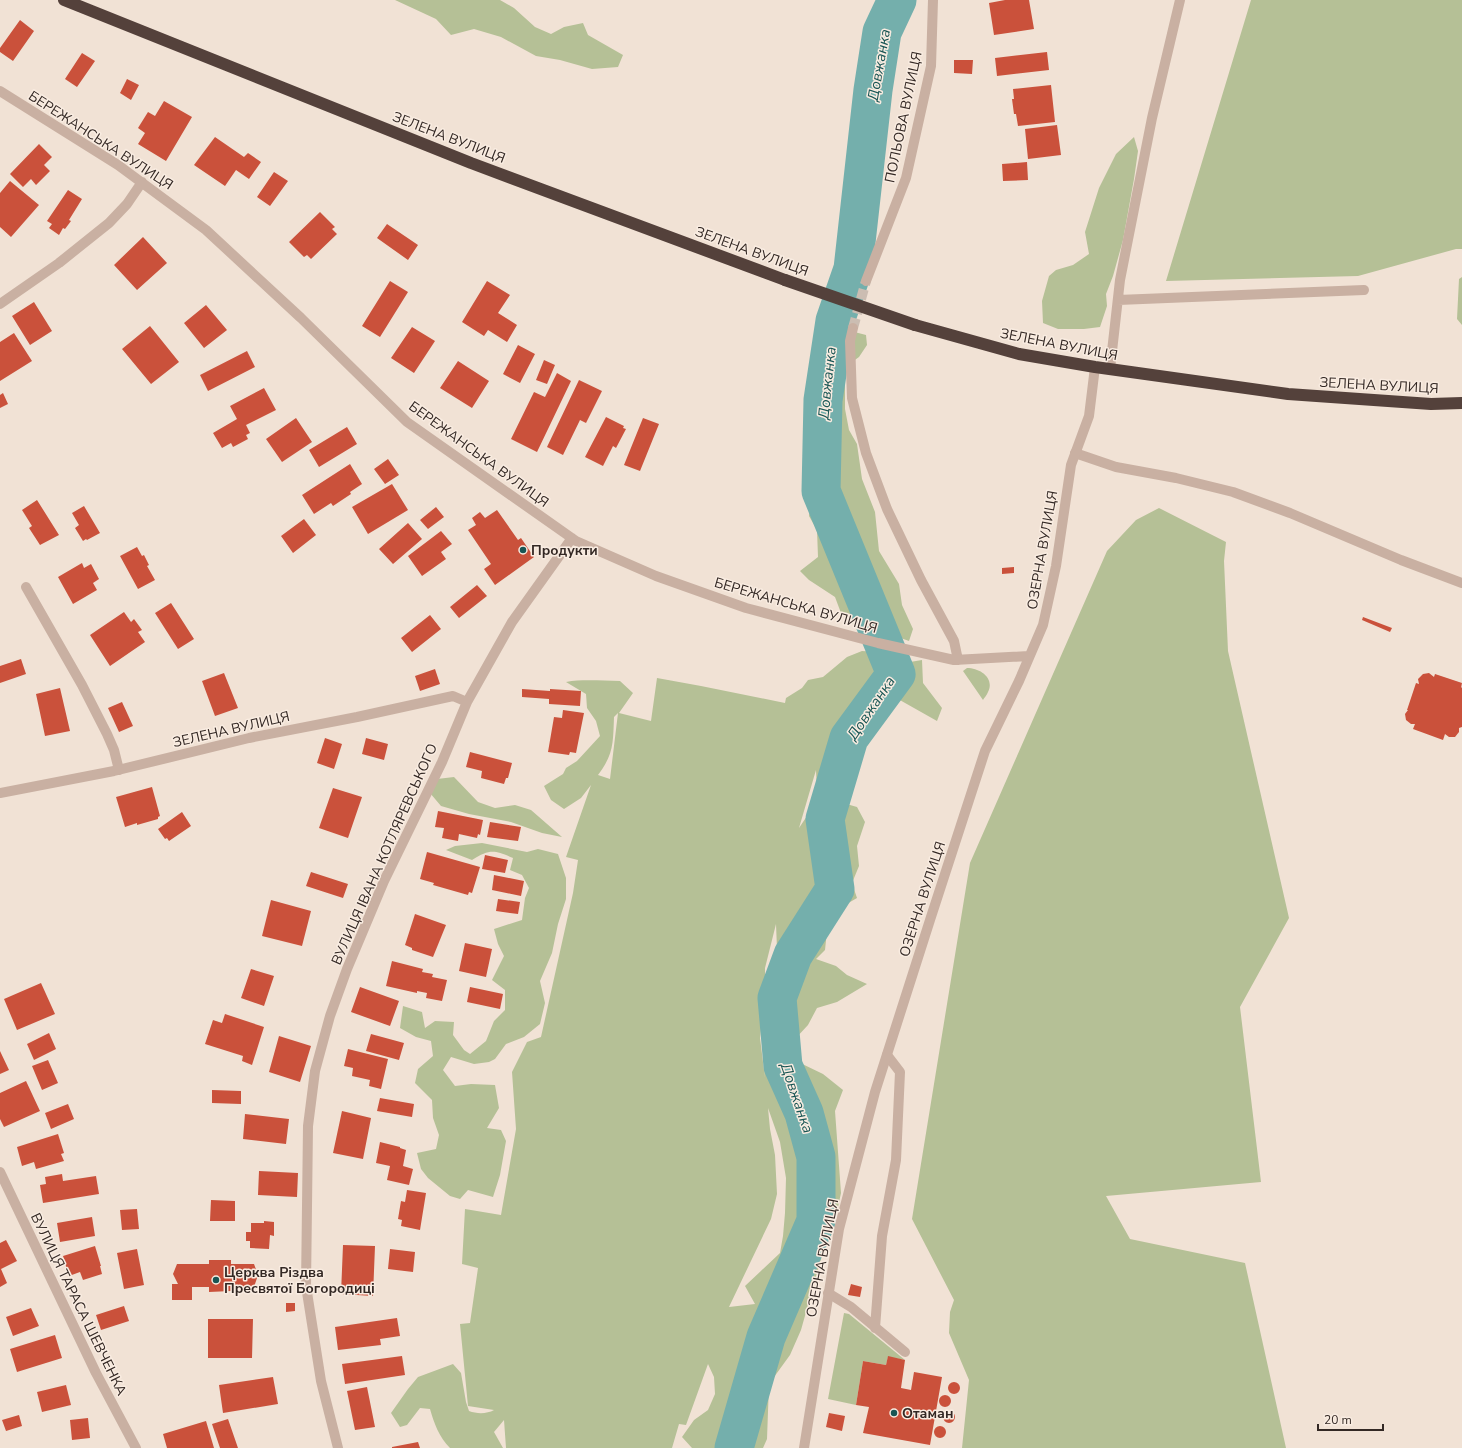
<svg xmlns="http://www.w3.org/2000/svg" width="1462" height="1448" font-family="'Nunito Sans',sans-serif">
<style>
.green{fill:#b5c096;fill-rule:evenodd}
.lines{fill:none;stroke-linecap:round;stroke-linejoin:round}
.river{stroke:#74afac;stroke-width:39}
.building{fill:#ca513b}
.street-tunnel{stroke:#cbbdb2;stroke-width:10;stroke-dasharray:10 5;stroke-linecap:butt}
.lane{stroke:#c9b0a2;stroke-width:10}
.street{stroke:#c9b0a2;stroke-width:10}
.highway{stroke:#54413b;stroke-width:12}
.highway-bridge{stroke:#54413b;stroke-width:12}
.poi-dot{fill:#195554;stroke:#f9ece1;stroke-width:1.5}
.labels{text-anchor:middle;stroke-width:3;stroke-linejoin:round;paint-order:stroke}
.street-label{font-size:14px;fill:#332824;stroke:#f9ece1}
.poi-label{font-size:14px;font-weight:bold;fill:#332824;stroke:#f9ece1;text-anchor:start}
.water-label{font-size:15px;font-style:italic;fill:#195554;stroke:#f9ece1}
</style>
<rect width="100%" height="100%" fill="#f1e2d5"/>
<path class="green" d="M 395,0 L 500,0 L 514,8 L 535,27 L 551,34 L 564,27 L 583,23 L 588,35 L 623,55 L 618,67 L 592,69 L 560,60 L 536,56 L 501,37 L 474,29 L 451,35 L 436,19 Z
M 1251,0 L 1462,0 L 1462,249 L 1456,249 L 1358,276 L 1166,281 Z
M 1134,137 L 1138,151 L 1134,179 L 1123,240 L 1113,276 L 1106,294 L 1107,306 L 1100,327 L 1084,329 L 1058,329 L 1043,323 L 1042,301 L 1049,276 L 1056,270 L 1073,265 L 1089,254 L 1085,232 L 1099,188 L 1116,154 Z
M 1462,277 L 1462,325 L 1457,319 L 1459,279 Z
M 843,329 L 866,335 L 867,345 L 859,357 L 845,367 L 845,409 L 849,430 L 857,444 L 862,479 L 875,512 L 879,551 L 899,584 L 902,605 L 913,629 L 909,641 L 895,636 L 872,632 L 855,626 L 841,613 L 835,597 L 809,580 L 800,571 L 818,557 L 817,530 L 809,516 L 811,500 L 828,487 L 829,474 L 814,455 L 812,438 L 817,413 L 807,400 L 807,381 L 812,358 L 821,338 Z
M 1159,508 L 1226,542 L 1224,561 L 1228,651 L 1289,918 L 1240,1007 L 1261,1182 L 1106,1196 L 1130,1239 L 1245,1263 L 1286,1448 L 962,1448 L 969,1380 L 949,1333 L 950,1312 L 954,1300 L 912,1219 L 970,863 L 1107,551 L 1136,520 Z
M 862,651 L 877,652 L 898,664 L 922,660 L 923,683 L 942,708 L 937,721 L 898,699 L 883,713 L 855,719 L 855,745 L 846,766 L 836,801 L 857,807 L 865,822 L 857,846 L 859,866 L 852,883 L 857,898 L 838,909 L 827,931 L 825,950 L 816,959 L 836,966 L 847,975 L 867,984 L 837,1002 L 817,1008 L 808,1025 L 795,1039 L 768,1029 L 762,1018 L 760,1038 L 765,1078 L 764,1067 L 794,1060 L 823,1074 L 843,1090 L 835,1111 L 841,1193 L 836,1216 L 826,1241 L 801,1330 L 790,1355 L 769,1384 L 767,1439 L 763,1448 L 692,1448 L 682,1437 L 694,1420 L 708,1410 L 715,1394 L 714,1377 L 708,1364 L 686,1425 L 679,1424 L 672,1448 L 506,1448 L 504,1420 L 494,1432 L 503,1448 L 450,1448 C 439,1437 434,1423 430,1409 L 420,1408 L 407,1425 L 400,1427 L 391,1413 L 408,1389 L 418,1377 L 453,1364 L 461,1373 L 466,1402 L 469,1411 C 477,1414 487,1414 494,1410 L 468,1406 L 460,1324 L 470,1323 L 478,1268 L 462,1264 L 465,1209 L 501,1215 L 516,1129 L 512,1072 L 527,1042 L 541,1037 L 573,893 L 578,860 L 566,857 L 591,785 L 581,798 L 564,809 L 551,800 L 544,786 L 563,774 L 566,768 L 577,761 L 600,736 L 596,721 L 587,708 L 586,694 L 566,682 C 583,679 602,681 620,681 L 633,693 L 619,713 L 651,721 L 657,678 L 701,686 L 785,703 L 786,698 L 802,688 L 808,680 L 823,677 L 847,657 ZM 618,713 L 610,779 L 598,775 C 614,754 613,742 614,717 ZM 816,770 L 817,791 L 807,816 L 799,828 ZM 776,924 L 777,949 L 772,969 L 765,975 L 765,968 ZM 768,1108 L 780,1142 L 786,1178 L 785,1213 L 783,1236 L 780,1253 L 745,1286 L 755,1304 L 729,1307 L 771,1219 L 777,1194 L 775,1155 L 770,1129 Z
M 967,668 C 980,668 995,678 988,692 C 987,695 984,698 983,700 L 963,671 Z
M 454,777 L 478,802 L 495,808 L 515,805 L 531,810 L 562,837 L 542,833 L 511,822 L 469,814 L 441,806 L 430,793 L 437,779 Z
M 482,843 L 527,852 L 538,849 L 558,854 L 566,878 L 566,899 L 558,924 L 552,953 L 540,981 L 545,1003 L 540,1024 L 524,1037 L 506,1044 L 495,1059 L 489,1062 L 474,1064 L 451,1057 L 443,1070 L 455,1086 L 471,1084 L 495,1085 L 499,1108 L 487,1128 L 501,1130 L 506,1141 L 500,1175 L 493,1197 L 468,1190 L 460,1199 L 450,1196 L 428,1178 L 421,1169 L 417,1153 L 436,1149 L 439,1135 L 433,1118 L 432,1100 L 415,1083 L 418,1069 L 433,1056 L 431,1041 L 416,1037 L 400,1028 L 403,1006 L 422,1012 L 425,1028 L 435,1021 L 454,1022 L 453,1035 L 464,1050 L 470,1054 L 486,1041 L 494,1021 L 505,1010 L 505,990 L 492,980 L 504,956 L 498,944 L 494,929 L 522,920 L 525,898 L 529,888 L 522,875 L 510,870 L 513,858 C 494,850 490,849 472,860 L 446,850 L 455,846 Z
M 844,1313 L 849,1314 L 905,1360 L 888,1357 L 886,1365 L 863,1361 L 856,1405 L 828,1399 Z"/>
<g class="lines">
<path class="river" d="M 734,1448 L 766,1337 L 816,1221 L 816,1157 L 804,1113 L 783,1066 L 777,998 L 793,955 L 835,889 L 825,819 L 849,738 L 896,674 L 821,491 L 823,400 L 835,321 L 853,269 L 873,90 L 882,32 L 897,0"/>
</g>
<path class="building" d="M 1005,0 L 1029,0 L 1034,29 L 994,35 L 989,3 Z
M 20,20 L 34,31 L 13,61 L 0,52 L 0,48 Z
M 1047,52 L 1049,70 L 997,76 L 995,58 Z
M 82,53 L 95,61 L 77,87 L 65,79 Z
M 954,60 L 973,60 L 972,74 L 954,73 Z
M 127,79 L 139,85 L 131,100 L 120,93 Z
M 1051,85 L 1055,122 L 1018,126 L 1016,114 L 1014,114 L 1012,99 L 1014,99 L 1013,89 Z
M 164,101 L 192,117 L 166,161 L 138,144 L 145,133 L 138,128 L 148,112 L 155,116 Z
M 1057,125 L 1061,155 L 1028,159 L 1025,129 Z
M 215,137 L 244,157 L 248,153 L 261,162 L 249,179 L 236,170 L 225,186 L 194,165 Z
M 39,144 L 52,157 L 44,165 L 50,171 L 36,185 L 31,179 L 23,187 L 10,174 Z
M 1027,162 L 1028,180 L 1003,181 L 1002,164 Z
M 274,172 L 288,181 L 270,206 L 257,197 Z
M 10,181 L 39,205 L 11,237 L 0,227 L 0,193 Z
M 68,190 L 82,199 L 69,220 L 71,221 L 65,229 L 63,228 L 59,235 L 49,228 L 52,224 L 47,221 Z
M 320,212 L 335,227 L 332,229 L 337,234 L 311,259 L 307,255 L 304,257 L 289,242 Z
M 387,224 L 418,245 L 408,260 L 377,238 Z
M 143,237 L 167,263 L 137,290 L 114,265 Z
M 390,281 L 408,292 L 380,337 L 362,326 Z
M 487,281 L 510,295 L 498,313 L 517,325 L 507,342 L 488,330 L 484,336 L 462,322 Z
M 34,302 L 52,331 L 30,345 L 12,316 Z
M 206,305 L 227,330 L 204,348 L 184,323 Z
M 150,326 L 179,362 L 151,384 L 122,349 Z
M 412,327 L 435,341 L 414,373 L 391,358 Z
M 14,333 L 32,361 L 0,381 L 0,342 Z
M 518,345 L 535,354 L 520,383 L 503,374 Z
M 247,351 L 255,367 L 208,391 L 200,375 Z
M 544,360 L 555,365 L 547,384 L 536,380 Z
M 458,361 L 489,381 L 472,408 L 440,388 Z
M 557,373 L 571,381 L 537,452 L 511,439 L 534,392 L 545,397 Z
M 579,380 L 602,391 L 586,423 L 580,420 L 563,455 L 547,447 Z
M 264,388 L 276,410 L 246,425 L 250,433 L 246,435 L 248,439 L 233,447 L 231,443 L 222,448 L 213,433 L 237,419 L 230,406 Z
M 3,393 L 8,404 L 0,408 L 0,395 Z
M 606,417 L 624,426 L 623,428 L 626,429 L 616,448 L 613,446 L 603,466 L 585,457 Z
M 296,418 L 312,442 L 282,462 L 266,439 Z
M 643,418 L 659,424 L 640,471 L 624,465 Z
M 347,427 L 357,444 L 319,467 L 309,450 Z
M 388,459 L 399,475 L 385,484 L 374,469 Z
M 350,464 L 362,484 L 350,492 L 351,494 L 333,506 L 331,503 L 314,514 L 302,495 Z
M 392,484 L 408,510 L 368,534 L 352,507 Z
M 37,500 L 59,535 L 40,545 L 29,528 L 32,526 L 22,510 Z
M 84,506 L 100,533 L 87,540 L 86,539 L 83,541 L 75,528 L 79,525 L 72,513 Z
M 436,507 L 444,517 L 428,529 L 420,520 Z
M 497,510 L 518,540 L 521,538 L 534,557 L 495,585 L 484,569 L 491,564 L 468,530 L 476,525 L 472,518 L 480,512 L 485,518 Z
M 304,519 L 316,535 L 293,553 L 281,536 Z
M 408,523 L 422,539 L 393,564 L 379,549 Z
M 441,531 L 452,544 L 441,552 L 446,559 L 422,576 L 408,556 Z
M 137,547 L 142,556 L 144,555 L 149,565 L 147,566 L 155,580 L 138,589 L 120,556 Z
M 82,563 L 84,568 L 91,564 L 99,579 L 93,583 L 97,590 L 73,604 L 58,577 Z
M 1014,567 L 1014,573 L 1002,574 L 1002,568 Z
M 477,585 L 487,596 L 459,618 L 450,607 Z
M 171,603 L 194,639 L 178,649 L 155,613 Z
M 124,612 L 131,622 L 134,619 L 142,630 L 138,632 L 145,642 L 110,666 L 90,635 Z
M 430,615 L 441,629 L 412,652 L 401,638 Z
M 1363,617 L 1392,628 L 1390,632 L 1362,620 Z
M 21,659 L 26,674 L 0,683 L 0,666 Z
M 435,669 L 440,684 L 420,691 L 415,676 Z
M 224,673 L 238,708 L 215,716 L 202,681 Z
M 1429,673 L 1434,677 L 1435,674 L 1462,683 L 1461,688 L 1462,687 L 1462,727 L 1459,728 L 1459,732 L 1455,737 L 1449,737 L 1445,734 L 1443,740 L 1413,729 L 1415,724 L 1411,724 L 1406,720 L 1405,714 L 1408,710 L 1407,710 L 1416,683 L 1419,684 L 1418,679 L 1423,674 Z
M 60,688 L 70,731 L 45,736 L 36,694 Z
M 522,689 L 550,691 L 550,689 L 581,691 L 580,706 L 549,704 L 549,699 L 522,697 Z
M 122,702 L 133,726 L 119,732 L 108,708 Z
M 563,710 L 584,713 L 576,753 L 570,752 L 569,755 L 548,752 L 554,717 L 562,718 Z
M 325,738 L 342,744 L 334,769 L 317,763 Z
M 366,738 L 388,744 L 384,760 L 362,754 Z
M 470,752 L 512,763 L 508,778 L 506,778 L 504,784 L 481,778 L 482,771 L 466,767 Z
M 152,787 L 160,816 L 158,817 L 158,819 L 137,825 L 137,823 L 125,827 L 116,797 Z
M 333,788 L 362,797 L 348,838 L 319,828 Z
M 438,811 L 483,820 L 480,835 L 478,834 L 477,838 L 459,834 L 458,841 L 442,838 L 444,828 L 435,827 Z
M 182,812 L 191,826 L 169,841 L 167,838 L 165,839 L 158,829 Z
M 490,822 L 521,827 L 518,841 L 487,837 Z
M 427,852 L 480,867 L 472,893 L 469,892 L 468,895 L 433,885 L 434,883 L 420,879 Z
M 485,855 L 508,860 L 505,873 L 482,869 Z
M 311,872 L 348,884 L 343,898 L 306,886 Z
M 494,875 L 524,881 L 521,896 L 492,890 Z
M 498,899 L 520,902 L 518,914 L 496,911 Z
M 271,900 L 311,911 L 302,946 L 262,936 Z
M 415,914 L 446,925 L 433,957 L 412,950 L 412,948 L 405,945 Z
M 465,943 L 492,949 L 486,977 L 459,971 Z
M 392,961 L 423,969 L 422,972 L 433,974 L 432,977 L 447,980 L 442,1001 L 426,998 L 427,993 L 417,991 L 417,993 L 386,986 Z
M 251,969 L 274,976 L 264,1006 L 241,998 Z
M 41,983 L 55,1014 L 17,1030 L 4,999 Z
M 360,987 L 399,1001 L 390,1026 L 351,1012 Z
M 470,987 L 503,994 L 500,1009 L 467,1002 Z
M 225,1014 L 264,1027 L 252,1065 L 242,1061 L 243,1056 L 205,1044 L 213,1020 L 222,1023 Z
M 49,1033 L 56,1049 L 34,1060 L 27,1044 Z
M 371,1034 L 404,1043 L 399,1060 L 366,1051 Z
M 279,1036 L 311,1046 L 300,1082 L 269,1072 Z
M 348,1049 L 388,1059 L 381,1089 L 369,1086 L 370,1080 L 352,1076 L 353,1068 L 344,1066 Z
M 0,1051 L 9,1070 L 0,1074 Z
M 48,1060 L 58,1083 L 42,1090 L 32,1066 Z
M 26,1081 L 40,1111 L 4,1127 L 0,1119 L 0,1093 Z
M 212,1090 L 241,1091 L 241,1104 L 212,1103 Z
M 380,1098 L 414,1104 L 412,1117 L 377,1111 Z
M 68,1104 L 74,1119 L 51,1129 L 45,1113 Z
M 342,1111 L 371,1118 L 363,1159 L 333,1153 Z
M 245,1114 L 289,1119 L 286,1144 L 243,1139 Z
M 58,1134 L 64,1153 L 61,1154 L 64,1161 L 36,1169 L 34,1162 L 22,1166 L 17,1147 Z
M 380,1142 L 400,1147 L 400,1148 L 406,1150 L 403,1166 L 413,1169 L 409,1185 L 387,1180 L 390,1166 L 376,1163 Z
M 259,1171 L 298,1173 L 297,1197 L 258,1195 Z
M 62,1174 L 63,1181 L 96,1176 L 99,1194 L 43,1203 L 40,1185 L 46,1184 L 45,1177 Z
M 407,1190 L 426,1193 L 420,1230 L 401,1226 L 402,1220 L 398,1219 L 401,1201 L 405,1202 Z
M 211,1200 L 235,1201 L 235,1221 L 210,1221 Z
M 137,1209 L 139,1229 L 122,1230 L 120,1210 Z
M 92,1217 L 95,1236 L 60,1242 L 57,1223 Z
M 264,1221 L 274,1222 L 274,1236 L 270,1235 L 269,1249 L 250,1248 L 250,1241 L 246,1241 L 246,1232 L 251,1232 L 251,1223 L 264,1223 Z
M 6,1240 L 17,1261 L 1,1269 L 7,1283 L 0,1287 L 0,1243 Z
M 343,1245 L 375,1246 L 373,1296 L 341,1294 Z
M 95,1246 L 101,1266 L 100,1266 L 102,1274 L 83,1280 L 80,1272 L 69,1276 L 63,1256 Z
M 137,1249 L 144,1285 L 124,1289 L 117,1253 Z
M 390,1249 L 415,1252 L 413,1272 L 388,1269 Z
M 209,1260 L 231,1260 L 231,1264 L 254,1264 L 258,1275 L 254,1287 L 231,1287 L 231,1291 L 209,1292 L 209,1287 L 192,1287 L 192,1300 L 172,1300 L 172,1284 L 178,1284 L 173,1274 L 177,1264 L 209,1264 Z
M 851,1284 L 862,1287 L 860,1297 L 848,1295 Z
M 286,1303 L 295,1303 L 295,1311 L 286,1312 Z
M 124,1306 L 129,1321 L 101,1330 L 96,1315 Z
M 31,1308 L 39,1326 L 13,1336 L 6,1317 Z
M 397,1318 L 400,1336 L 380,1339 L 381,1345 L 338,1350 L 335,1327 Z
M 208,1319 L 253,1319 L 252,1358 L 208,1358 Z
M 55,1335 L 62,1358 L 17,1372 L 10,1349 Z
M 402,1356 L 405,1375 L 345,1384 L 342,1364 Z
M 888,1356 L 905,1360 L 901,1388 L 911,1390 L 914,1372 L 942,1377 L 930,1445 L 863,1433 L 869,1407 L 856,1405 L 863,1361 L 886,1365 Z
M 273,1377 L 278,1404 L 223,1413 L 219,1385 Z
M948 1388a6 6 0 1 1 12 0a6 6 0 1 1-12 0Z
M 66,1385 L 71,1405 L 42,1412 L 37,1392 Z
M 367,1387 L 375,1427 L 355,1430 L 347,1391 Z
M939 1401a6 6 0 1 1 12 0a6 6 0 1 1-12 0Z
M943 1417a6 6 0 1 1 12 0a6 6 0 1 1-12 0Z
M 829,1413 L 845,1416 L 842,1431 L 826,1427 Z
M 19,1415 L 22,1426 L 6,1431 L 2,1420 Z
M 88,1418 L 90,1438 L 72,1440 L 70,1420 Z
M 228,1419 L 238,1448 L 220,1448 L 212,1424 Z
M 206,1421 L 214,1448 L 167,1448 L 163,1434 Z
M934 1432a6 6 0 1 1 12 0a6 6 0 1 1-12 0Z
M 418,1442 L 420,1448 L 392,1448 L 392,1447 Z"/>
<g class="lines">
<path class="street-tunnel" d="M 853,328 L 866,281"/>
<path class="lane" d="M 1118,300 L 1364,290
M 1110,369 L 1120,280 L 1152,118 L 1180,0
M 1075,453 L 1116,467 L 1176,478 L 1233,492 L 1290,513 L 1401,560 L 1462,583
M 26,587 L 82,685 L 107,734 L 114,750 L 119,770
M 828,1293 L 851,1307 L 905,1352
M 875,1328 L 882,1236 L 896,1160 L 900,1072 L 887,1055"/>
<path class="street" d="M 0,91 L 118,165 L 206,230 L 301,318 L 407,422 L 576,541 L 656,576 L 746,608 L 878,643 L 954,660 L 1029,656
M 866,281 L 906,178 L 931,66 L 933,0
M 0,304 L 59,263 L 109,223 L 127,204 L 142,182
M 853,328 L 850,341 L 852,398 L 866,453 L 887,509 L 921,580 L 954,641 L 958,660
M 0,793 L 114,771 L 249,738 L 357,717 L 453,696 L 467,702
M 0,1172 L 96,1373 L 136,1448
M 338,1448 L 321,1381 L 306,1286 L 308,1126 L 315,1071 L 330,1016 L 347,969 L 384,881 L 442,762 L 467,702 L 512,622 L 572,538
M 804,1448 L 839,1229 L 875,1092 L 930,920 L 985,751 L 1019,681 L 1043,625 L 1056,566 L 1071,465 L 1089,416 L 1095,367"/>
<path class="highway" d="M 64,0 L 471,163 L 785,280
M 915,325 L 1019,354 L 1095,367 L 1288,394 L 1431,404 L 1462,403"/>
<path class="highway-bridge" d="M 785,280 L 915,325"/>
</g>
<g class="poi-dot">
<circle cx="523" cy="550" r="4"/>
<circle cx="216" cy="1280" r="4"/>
<circle cx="894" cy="1413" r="4"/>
</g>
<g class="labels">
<g class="street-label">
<text transform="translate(903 117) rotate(-78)" y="5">ПОЛЬОВА ВУЛИЦЯ</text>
<text transform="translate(449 137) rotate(21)" y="5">ЗЕЛЕНА ВУЛИЦЯ</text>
<text transform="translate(101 140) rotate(33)" y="5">БЕРЕЖАНСЬКА ВУЛИЦЯ</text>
<text transform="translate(752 251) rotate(20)" y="5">ЗЕЛЕНА ВУЛИЦЯ</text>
<text transform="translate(1059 344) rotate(11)" y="5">ЗЕЛЕНА ВУЛИЦЯ</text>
<text transform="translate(1379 385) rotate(3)" y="5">ЗЕЛЕНА ВУЛИЦЯ</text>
<text transform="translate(479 454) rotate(36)" y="5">БЕРЕЖАНСЬКА ВУЛИЦЯ</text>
<text transform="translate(1042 550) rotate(-80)" y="5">ОЗЕРНА ВУЛИЦЯ</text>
<text transform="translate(796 605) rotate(16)" y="5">БЕРЕЖАНСЬКА ВУЛИЦЯ</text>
<text transform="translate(231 729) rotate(-13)" y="5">ЗЕЛЕНА ВУЛИЦЯ</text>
<text transform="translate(384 854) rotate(-66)" y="5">ВУЛИЦЯ ІВАНА КОТЛЯРЕВСЬКОГО</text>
<text transform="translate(922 899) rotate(-72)" y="5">ОЗЕРНА ВУЛИЦЯ</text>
<text transform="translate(822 1258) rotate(-79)" y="5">ОЗЕРНА ВУЛИЦЯ</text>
<text transform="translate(79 1304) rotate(64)" y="5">ВУЛИЦЯ ТАРАСА ШЕВЧЕНКА</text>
</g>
<g class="poi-label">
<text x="531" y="555">Продукти</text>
<text x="224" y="1277">Церква Різдва<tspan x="224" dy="16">Пресвятої Богородиці</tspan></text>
<text x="902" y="1418">Отаман</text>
</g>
<g class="water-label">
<text transform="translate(879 65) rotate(-80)" y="5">Довжанка</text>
<text transform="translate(827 383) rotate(-84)" y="5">Довжанка</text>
<text transform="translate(871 708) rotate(-56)" y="5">Довжанка</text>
<text transform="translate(797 1098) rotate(71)" y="5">Довжанка</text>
</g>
</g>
<path d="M1318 1424v6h65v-6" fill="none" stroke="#332824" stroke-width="2"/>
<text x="1324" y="1424" font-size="12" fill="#332824" stroke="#f9ece1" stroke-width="3" paint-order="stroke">20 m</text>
</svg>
